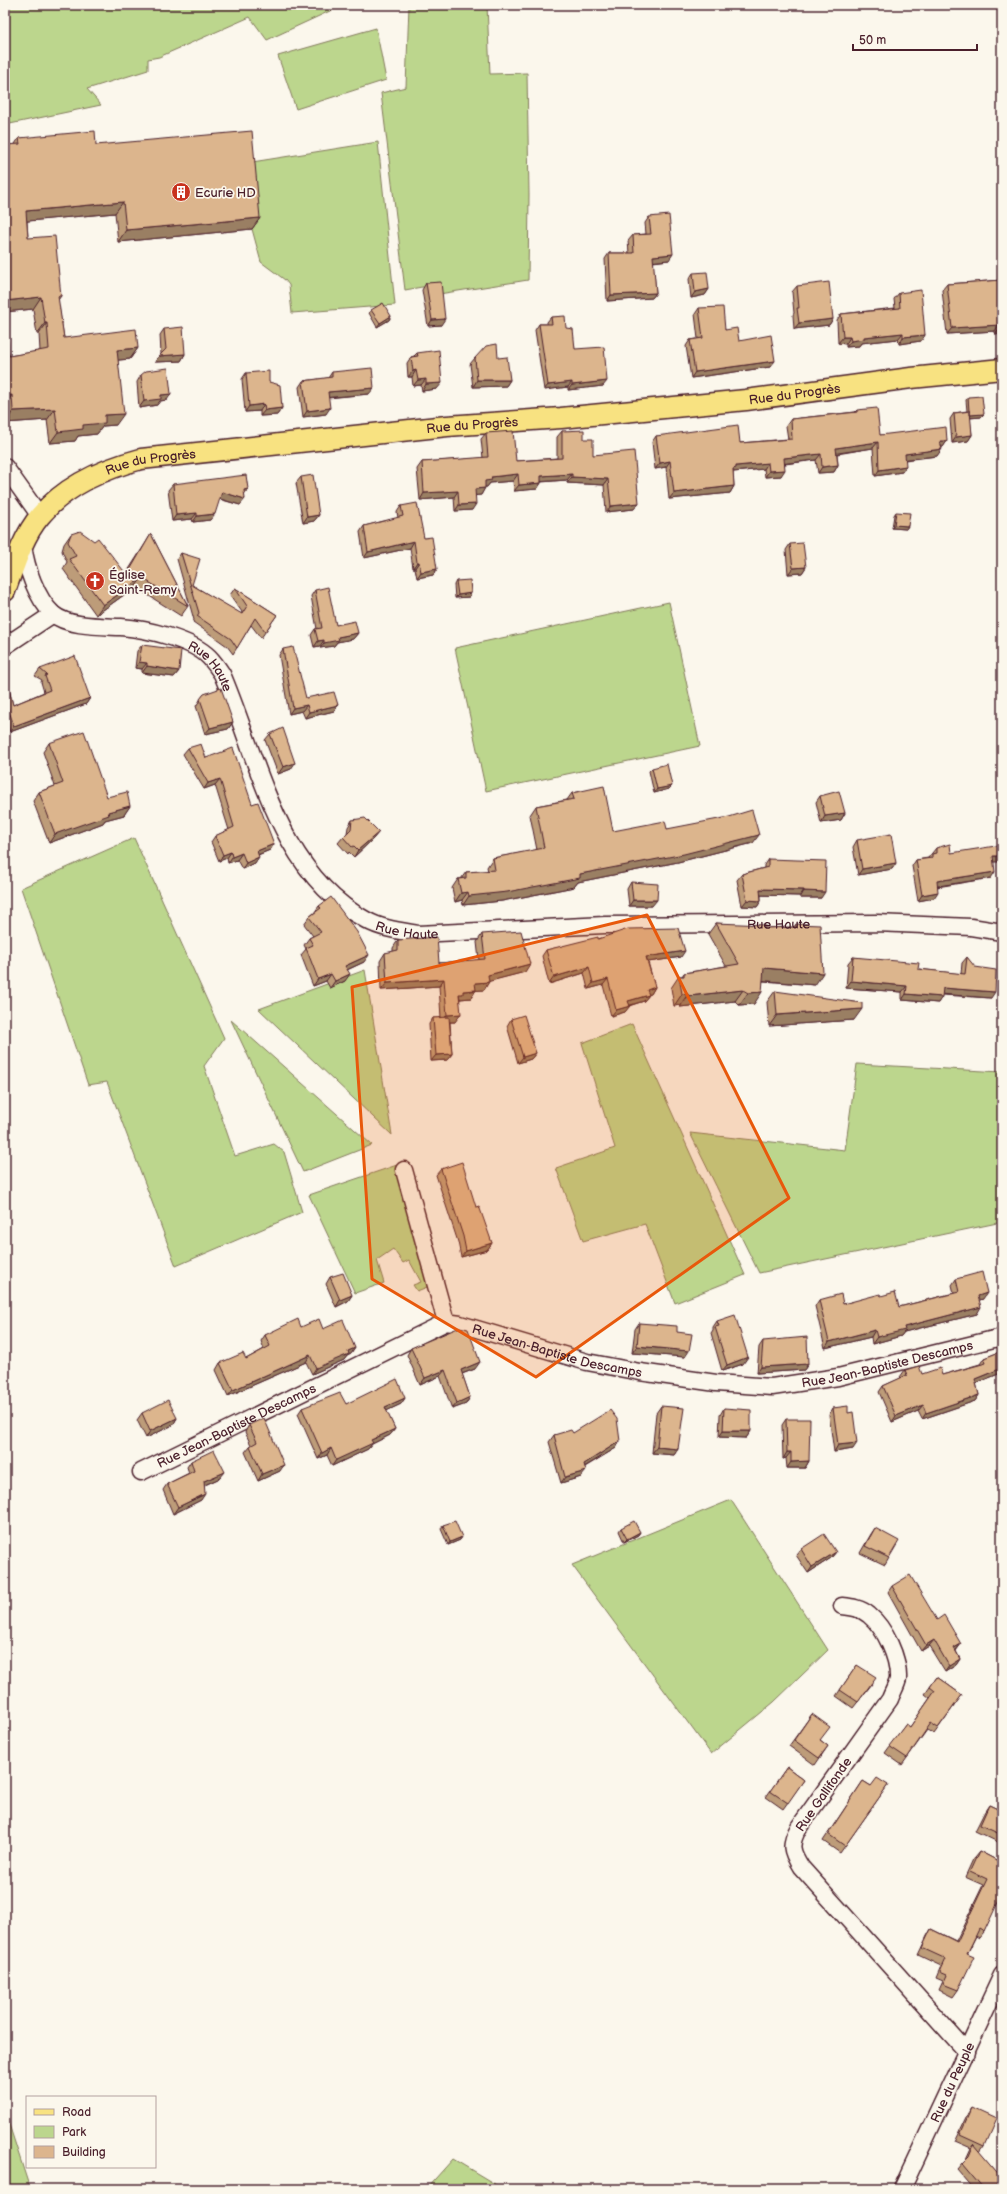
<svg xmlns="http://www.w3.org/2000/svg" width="1007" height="2194" font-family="'Balsamiq Sans',sans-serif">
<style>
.green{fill:#bcd68d;stroke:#837a5c}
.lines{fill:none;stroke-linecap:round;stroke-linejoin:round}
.minor-casing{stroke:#4a1f2b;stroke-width:19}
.major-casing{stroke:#4a1f2b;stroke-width:23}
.minor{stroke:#fbf7ec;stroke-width:16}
.major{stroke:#f8e281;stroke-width:20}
.wall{fill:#bd9c79;stroke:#4a1f2b}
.shaded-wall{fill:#9a7f63;stroke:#4a1f2b}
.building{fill:#dcb58d;stroke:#4a1f2b}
.marked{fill:#e8590c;fill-opacity:0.2;stroke:#e8590c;stroke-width:3;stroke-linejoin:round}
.labels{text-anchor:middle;stroke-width:3.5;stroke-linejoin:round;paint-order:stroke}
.poi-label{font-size:13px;fill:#4a1f2b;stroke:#fbf7ec;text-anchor:start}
.street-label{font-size:13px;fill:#4a1f2b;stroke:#fbf7ec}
</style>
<rect width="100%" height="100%" fill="#fbf7ec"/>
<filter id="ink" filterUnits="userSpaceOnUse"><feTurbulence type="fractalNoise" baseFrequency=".025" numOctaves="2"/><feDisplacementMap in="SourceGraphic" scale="8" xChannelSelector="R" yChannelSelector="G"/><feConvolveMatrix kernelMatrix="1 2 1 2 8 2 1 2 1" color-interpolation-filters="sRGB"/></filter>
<g filter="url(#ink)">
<path class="green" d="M 5,5 L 343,5 L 267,40 L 250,17 L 159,57 L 148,59 L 148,70 L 87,89 L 101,105 L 5,125 Z
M 409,5 L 487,5 L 490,74 L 527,73 L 529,195 L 528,280 L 439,294 L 439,289 L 422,287 L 405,290 L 381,93 L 406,87 Z
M 376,28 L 386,80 L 296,109 L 278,56 Z
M 378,142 L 395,305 L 292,313 L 289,285 L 285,280 L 261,262 L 252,229 L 246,163 Z
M 669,602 L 700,746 L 486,791 L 455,648 Z
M 134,838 L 224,1038 L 204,1066 L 235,1156 L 274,1144 L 284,1152 L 302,1212 L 176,1266 L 107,1082 L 88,1085 L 21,888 Z
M 365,970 L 392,1135 L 259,1009 Z
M 231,1020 L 372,1145 L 303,1172 Z
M 632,1024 L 745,1275 L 675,1303 L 645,1224 L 583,1241 L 556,1168 L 615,1148 L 582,1043 Z
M 857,1064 L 1002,1072 L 1002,1222 L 759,1273 L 690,1133 L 845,1150 Z
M 400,1164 L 435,1284 L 417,1291 L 413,1285 L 421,1282 L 409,1260 L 403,1263 L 393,1249 L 377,1260 L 384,1283 L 355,1293 L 309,1195 Z
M 731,1500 L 828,1650 L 774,1702 L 711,1754 L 572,1565 Z
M 5,2112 L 30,2189 L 5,2189 Z
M 453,2159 L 503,2189 L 426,2189 Z"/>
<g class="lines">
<g class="minor-casing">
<g id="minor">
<path d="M 5,467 L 40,516"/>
<path id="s1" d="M 23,545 C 26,567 36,598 53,614 C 68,627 102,626 121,627 C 146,629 191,639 209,657 C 214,662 218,668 222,674 C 258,758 278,873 366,920 C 382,929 401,931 418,934 L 605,925 L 876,923 L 971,927 L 1002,932"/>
<path d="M 5,646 L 53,614"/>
<path d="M 404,1170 L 446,1322"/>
<path id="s2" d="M 141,1472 L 446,1322 L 460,1324 L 587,1362 L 640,1372 L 716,1383 L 772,1387 L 838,1377 L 1002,1337"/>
<path d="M 842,1606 C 851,1607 861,1608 869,1615 C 885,1628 899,1658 898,1679 C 897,1685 892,1693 890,1699 L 799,1827 C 789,1845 791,1851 801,1867 L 967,2052"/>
<path id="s3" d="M 902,2189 L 1002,1975"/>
</g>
</g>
<g class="major-casing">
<g id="major">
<path id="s4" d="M 5,591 C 14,566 23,536 40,516 C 66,485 103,469 141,459 L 447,426 L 561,418 L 746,400 L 911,378 L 1002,369"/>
</g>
</g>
<use href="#minor" class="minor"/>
<use href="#major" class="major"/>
</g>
<path class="wall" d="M 19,138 L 96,145 L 260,218 L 252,229 L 118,242 L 115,213 L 27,221 L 28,238 L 61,296 L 58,300 L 64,338 L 138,348 L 130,359 L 118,360 L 116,425 L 103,426 L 97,434 L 78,436 L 75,441 L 50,443 L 47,420 L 5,423 L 5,313 L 9,356 L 40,351 L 39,334 L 37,334 L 33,309 L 5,312 L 15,144 Z
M 649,217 L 669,260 L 653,262 L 656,293 L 652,298 L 607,301 L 605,259 L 609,253 L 629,253 L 628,241 L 633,235 L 646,234 L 645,223 Z
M 693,273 L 709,289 L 705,295 L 691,298 L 689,279 Z
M 1002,280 L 1002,333 L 995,334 L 995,331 L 947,334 L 942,290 L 947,284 Z
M 426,283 L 441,325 L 428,326 L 422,290 Z
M 797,286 L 833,319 L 829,325 L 794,329 L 793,315 L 794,313 L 792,292 Z
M 899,293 L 925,335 L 921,341 L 899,344 L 898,339 L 861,343 L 859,346 L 846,347 L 846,344 L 838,343 L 837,320 L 841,314 L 895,308 L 894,299 Z
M 699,308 L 739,341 L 770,367 L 691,378 L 686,346 L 690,340 L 698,339 L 695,314 Z
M 371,310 L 391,316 L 389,320 L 377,327 L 369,313 Z
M 551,317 L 566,328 L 575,349 L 603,386 L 568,390 L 568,387 L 544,390 L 535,330 L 539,324 L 547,324 L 547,322 Z
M 164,329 L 185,354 L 181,361 L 155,362 L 161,354 L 160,335 Z
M 417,353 L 437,389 L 422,391 L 421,385 L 413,386 L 412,377 L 408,377 L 407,363 L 411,357 L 414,356 Z
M 475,358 L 498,358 L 510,380 L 506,386 L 473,387 L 470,364 Z
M 332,372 L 369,394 L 328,398 L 326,414 L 303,417 L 299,387 L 303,381 L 328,378 Z
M 246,373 L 269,382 L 282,408 L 277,415 L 260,416 L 260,411 L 245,412 L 242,379 Z
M 141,375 L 167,400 L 160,401 L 157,405 L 139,408 L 137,382 Z
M 968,397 L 984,414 L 981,417 L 970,418 L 972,435 L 968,441 L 952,443 L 950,419 L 954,413 L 967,411 L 966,400 Z
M 857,410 L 880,435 L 947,441 L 943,447 L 941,447 L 937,456 L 905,460 L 902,472 L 875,476 L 873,448 L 837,454 L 838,465 L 834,472 L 818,473 L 816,460 L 785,464 L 781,476 L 765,477 L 764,469 L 733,472 L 734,486 L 730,493 L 669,499 L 666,467 L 655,469 L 652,442 L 656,436 L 740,443 L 788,439 L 786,426 L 791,419 L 855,412 Z
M 562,431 L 584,439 L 593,455 L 634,509 L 606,512 L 604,485 L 567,483 L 567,480 L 541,482 L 541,483 L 537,489 L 514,491 L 513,481 L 490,483 L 487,487 L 485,487 L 481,495 L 475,495 L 472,510 L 455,511 L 454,497 L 420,500 L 417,469 L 422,462 L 483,458 L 481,439 L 486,433 L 516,461 L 557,458 L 557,437 Z
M 301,477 L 319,515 L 314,521 L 303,523 L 296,483 Z
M 173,484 L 244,495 L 240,505 L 219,499 L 210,520 L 193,522 L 192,519 L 172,521 L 168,490 Z
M 401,506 L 424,538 L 437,569 L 433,575 L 417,578 L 415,568 L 413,568 L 410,548 L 364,558 L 360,532 L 364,526 L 398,518 L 397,512 Z
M 896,512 L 908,526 L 906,529 L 892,528 L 894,515 Z
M 71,534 L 126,574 L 145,544 L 151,534 L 188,606 L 181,616 L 135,587 L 96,615 L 63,569 L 67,562 L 62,551 L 64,544 Z
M 790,544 L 806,567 L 802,573 L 788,574 L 786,550 Z
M 181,553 L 192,585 L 241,614 L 242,612 L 230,595 L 235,588 L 277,615 L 261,638 L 251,625 L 233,654 L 227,646 L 193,622 L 194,620 L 177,559 Z
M 456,581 L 471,593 L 469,597 L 455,598 L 454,585 Z
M 315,590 L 336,625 L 358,633 L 353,639 L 337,642 L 334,646 L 320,648 L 320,646 L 314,647 L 311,635 L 315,629 L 317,629 L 311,596 Z
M 142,645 L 179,671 L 174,677 L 142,673 L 142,669 L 135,668 L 137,651 Z
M 283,649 L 306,698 L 338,705 L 334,711 L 305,718 L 302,711 L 289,714 L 279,655 Z
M 40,669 L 90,698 L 86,704 L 10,732 L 5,719 L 5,674 L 13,705 L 44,692 L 41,682 L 42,680 L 35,676 Z
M 204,694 L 233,722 L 228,729 L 205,734 L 196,706 Z
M 270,734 L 291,769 L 278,774 L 265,740 Z
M 49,743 L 107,797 L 130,806 L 124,815 L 105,820 L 103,823 L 49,843 L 33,801 L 39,792 L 55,786 L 43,752 Z
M 188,748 L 206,758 L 252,804 L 274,844 L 270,850 L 258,855 L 255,863 L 242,869 L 237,860 L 228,863 L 227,858 L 219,861 L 211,842 L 215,836 L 229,830 L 215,785 L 204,789 L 183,754 Z
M 652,768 L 672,786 L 669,789 L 654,793 L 649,771 Z
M 572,793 L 613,831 L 667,829 L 753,843 L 678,862 L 578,882 L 574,887 L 502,901 L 463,905 L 462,900 L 455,902 L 452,888 L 458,879 L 461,879 L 466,872 L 488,871 L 487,867 L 493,858 L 537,850 L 530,815 L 536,806 L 567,800 Z
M 820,796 L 845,813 L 841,820 L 821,823 L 816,802 Z
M 352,820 L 374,838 L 354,857 L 349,852 L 348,854 L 338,843 L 343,837 L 347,833 L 348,827 Z
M 857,840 L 896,863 L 892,869 L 858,875 L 853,847 Z
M 936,848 L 951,853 L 994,862 L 991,878 L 937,887 L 934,898 L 918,901 L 912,866 L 916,860 L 928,858 Z
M 768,859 L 821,898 L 800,898 L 800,896 L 761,895 L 761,901 L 757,907 L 742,906 L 737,880 L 742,874 L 764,868 L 764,865 Z
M 631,882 L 652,906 L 629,906 L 627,889 Z
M 319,906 L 364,962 L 347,970 L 345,981 L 330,988 L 326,981 L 313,986 L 301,955 L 306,949 L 304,945 L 309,938 L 313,936 L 304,924 L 309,917 L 314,913 Z
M 716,923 L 764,928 L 794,927 L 796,924 L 815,985 L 763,981 L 754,1004 L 739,1005 L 735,1001 L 680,1007 L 680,1005 L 674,1006 L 671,988 L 679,976 L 682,976 L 684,973 L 726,966 L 708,934 Z
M 482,934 L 525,972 L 489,981 L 484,990 L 476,990 L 471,998 L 460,999 L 455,1022 L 450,1022 L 452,1054 L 447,1060 L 431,1061 L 429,1024 L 433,1018 L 441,1018 L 439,986 L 381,990 L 380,961 L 385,953 L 393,952 L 393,948 L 398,940 L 439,963 L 479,960 L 477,942 Z
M 598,939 L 681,957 L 648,962 L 655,987 L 651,994 L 648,994 L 649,995 L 644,1001 L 629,1006 L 625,1012 L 611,1016 L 603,985 L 588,989 L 584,973 L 549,984 L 542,956 L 546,950 Z
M 853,957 L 918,969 L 961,974 L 962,963 L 967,957 L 991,998 L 942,995 L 938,1003 L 902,1000 L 902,992 L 846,988 L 848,963 Z
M 775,991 L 854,1020 L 769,1026 L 767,1002 Z
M 511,1019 L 536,1053 L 531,1059 L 518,1063 L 507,1026 Z
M 441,1169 L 476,1207 L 492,1243 L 487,1250 L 461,1257 L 458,1242 L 436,1175 Z
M 330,1277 L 352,1295 L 348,1301 L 336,1307 L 326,1284 Z
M 956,1279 L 983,1299 L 979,1300 L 977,1314 L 904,1332 L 901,1336 L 872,1344 L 871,1337 L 825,1348 L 815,1306 L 819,1300 L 843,1304 L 881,1296 L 899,1307 L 954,1293 L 952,1285 Z
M 717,1321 L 743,1364 L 722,1371 L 711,1333 L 713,1330 L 713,1327 Z
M 639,1323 L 677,1332 L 685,1357 L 632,1353 L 635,1329 Z
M 301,1327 L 323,1329 L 355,1348 L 351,1354 L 347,1356 L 344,1360 L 312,1374 L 306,1362 L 228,1396 L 216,1370 L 220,1363 L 246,1359 L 264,1349 L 261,1341 L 265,1335 Z
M 763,1341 L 808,1364 L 804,1370 L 757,1373 L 759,1347 Z
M 411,1348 L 475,1369 L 462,1374 L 470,1397 L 466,1404 L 452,1409 L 440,1376 L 420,1385 L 407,1355 Z
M 1002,1351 L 1002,1376 L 1001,1373 L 976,1383 L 979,1395 L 975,1401 L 922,1419 L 918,1411 L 892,1422 L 879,1392 L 883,1386 L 901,1378 L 900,1377 L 905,1370 L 922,1374 L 942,1375 L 980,1364 L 984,1358 Z
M 405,1398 L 401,1404 L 386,1411 L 395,1429 L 390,1435 L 372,1444 L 368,1449 L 332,1466 L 327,1455 L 318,1459 L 298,1414 L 302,1408 L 346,1404 Z
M 661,1406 L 678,1449 L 674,1455 L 652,1453 L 656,1413 Z
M 724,1408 L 751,1431 L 746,1438 L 719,1437 L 720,1415 Z
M 833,1408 L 848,1413 L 853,1449 L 834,1452 L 829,1415 Z
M 142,1413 L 177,1418 L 173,1425 L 146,1438 L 137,1420 Z
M 786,1419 L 809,1461 L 805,1468 L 787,1468 L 786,1458 L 783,1459 L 782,1425 Z
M 249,1425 L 280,1471 L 258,1481 L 245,1452 L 250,1446 L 251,1445 L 245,1432 Z
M 573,1433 L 620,1441 L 616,1448 L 585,1467 L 581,1477 L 561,1483 L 549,1442 L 554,1435 Z
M 191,1461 L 220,1478 L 205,1485 L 201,1500 L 173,1514 L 163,1490 L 167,1484 L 189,1473 L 187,1467 Z
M 443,1525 L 462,1537 L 460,1540 L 448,1545 L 441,1529 Z
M 621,1528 L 640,1532 L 638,1535 L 624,1542 L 619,1531 Z
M 875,1528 L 889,1558 L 885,1565 L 860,1553 L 871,1534 Z
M 801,1549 L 836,1552 L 831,1558 L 808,1573 L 796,1555 Z
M 892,1586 L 937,1620 L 961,1644 L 956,1651 L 960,1659 L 956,1665 L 945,1672 L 929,1646 L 921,1651 L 888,1592 Z
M 857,1665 L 872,1684 L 853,1708 L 836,1696 Z
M 937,1677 L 962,1695 L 934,1734 L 927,1730 L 902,1765 L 885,1753 L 906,1724 L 910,1727 L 930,1698 L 925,1694 Z
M 812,1714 L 820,1740 L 828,1746 L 815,1765 L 789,1746 Z
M 787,1767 L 804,1780 L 783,1809 L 766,1797 Z
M 863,1781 L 871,1786 L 888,1785 L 840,1853 L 823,1841 Z
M 989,1805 L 1002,1811 L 1002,1844 L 975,1831 L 985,1811 Z
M 979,1851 L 1002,1863 L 984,1932 L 979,1938 L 976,1936 L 967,1954 L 958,1990 L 953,1997 L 939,1990 L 943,1981 L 936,1978 L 941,1966 L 918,1955 L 927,1936 L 931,1929 L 956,1941 L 983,1885 L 965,1877 L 974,1857 Z
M 972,2108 L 984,2146 L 980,2152 L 1002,2177 L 1002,2188 L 1001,2189 L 974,2189 L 957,2169 L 962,2163 L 966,2159 L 971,2148 L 955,2141 L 968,2114 Z"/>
<path class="shaded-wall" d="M 123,202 L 115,213 L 18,222 L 26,211 Z
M 260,218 L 252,229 L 118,242 L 126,230 Z
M 673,254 L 669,260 L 649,262 L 653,256 Z
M 709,289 L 705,295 L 691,298 L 695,292 Z
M 656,293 L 652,298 L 607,301 L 611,295 Z
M 41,297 L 33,309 L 5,312 L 5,301 Z
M 391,316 L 389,320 L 377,327 L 380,323 Z
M 445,319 L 441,325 L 428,326 L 432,320 Z
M 833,319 L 829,325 L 794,329 L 799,323 Z
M 45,323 L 47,323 L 39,334 L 37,334 Z
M 999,325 L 995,331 L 947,334 L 952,328 Z
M 1000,327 L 1002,327 L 1002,333 L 995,334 Z
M 903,333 L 898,339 L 861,343 L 859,346 L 846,347 L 851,341 L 864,337 Z
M 925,335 L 921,341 L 899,344 L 903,337 Z
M 843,337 L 850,337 L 846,344 L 838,343 Z
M 138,348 L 130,359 L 109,361 L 117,350 Z
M 185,354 L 181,361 L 155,362 L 159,356 Z
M 775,361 L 770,367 L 691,378 L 695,372 Z
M 416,370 L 412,377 L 408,377 L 413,371 Z
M 426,379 L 421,385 L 413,386 L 418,380 Z
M 477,380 L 510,380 L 506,386 L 473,387 Z
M 607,381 L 603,386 L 568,390 L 572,385 Z
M 572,382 L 568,387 L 544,390 L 548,385 Z
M 442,383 L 437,389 L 422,391 L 426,384 Z
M 374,388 L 369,394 L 323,398 L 328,392 Z
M 171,394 L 167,400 L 160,401 L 157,405 L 139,408 L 144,401 L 161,395 Z
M 12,395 L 5,405 L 5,396 Z
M 264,404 L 260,411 L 245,412 L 249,406 Z
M 282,408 L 277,415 L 260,416 L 265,410 Z
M 330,408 L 326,414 L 303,417 L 307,411 Z
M 55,409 L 47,420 L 5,423 L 13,411 Z
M 124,414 L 116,425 L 103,426 L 97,434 L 78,436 L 75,441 L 50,443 L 58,432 L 83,425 L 105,415 Z
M 984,414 L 981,417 L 967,418 L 969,415 Z
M 972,435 L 968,441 L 952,443 L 956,437 Z
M 940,441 L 947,441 L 943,447 L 936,448 Z
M 878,442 L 873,448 L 832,454 L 836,448 Z
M 942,449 L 937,456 L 900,460 L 905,454 Z
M 821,454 L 816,460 L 780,464 L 784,458 Z
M 670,461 L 666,467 L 655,469 L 660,463 Z
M 768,463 L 764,469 L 733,472 L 733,469 L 736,466 Z
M 838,465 L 834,472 L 818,473 L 822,467 Z
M 906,466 L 902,472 L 875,476 L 879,470 Z
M 785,470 L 781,476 L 765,477 L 769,471 Z
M 518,474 L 513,481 L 490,483 L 487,487 L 480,487 L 485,481 L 491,477 Z
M 572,474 L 567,480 L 536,482 L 541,476 Z
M 572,477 L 608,479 L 604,485 L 567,483 Z
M 541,483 L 537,489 L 514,491 L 519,485 Z
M 734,486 L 730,493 L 669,499 L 674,493 Z
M 485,488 L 481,495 L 470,496 L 475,489 Z
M 248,489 L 243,496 L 244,490 Z
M 458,491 L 454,497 L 420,500 L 424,493 Z
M 222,492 L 245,499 L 240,505 L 217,498 Z
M 639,503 L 634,509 L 606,512 L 611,506 Z
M 476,504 L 472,510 L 455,511 L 459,505 Z
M 197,513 L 192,519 L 172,521 L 176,515 Z
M 215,514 L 210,520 L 193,522 L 197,516 Z
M 319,515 L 314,521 L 303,523 L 307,517 Z
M 894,525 L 908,526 L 906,529 L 892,528 Z
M 414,541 L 410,548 L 364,558 L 368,552 Z
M 417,562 L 419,562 L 415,568 L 413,568 Z
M 806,567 L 802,573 L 788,574 L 793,568 Z
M 437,569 L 433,575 L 417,578 L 421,572 Z
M 142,578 L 135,587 L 96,615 L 103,605 Z
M 471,593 L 469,597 L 455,598 L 458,595 Z
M 358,633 L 353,639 L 337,642 L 334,646 L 320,648 L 324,643 L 338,637 Z
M 324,640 L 320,646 L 314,647 L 318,641 Z
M 139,662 L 147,663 L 142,669 L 135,668 Z
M 147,666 L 179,671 L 174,677 L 142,673 Z
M 90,698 L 86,704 L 10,732 L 14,726 Z
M 307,705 L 302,711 L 289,714 L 293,708 Z
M 338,705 L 334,711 L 305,718 L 309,712 Z
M 233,722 L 228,729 L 205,734 L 210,728 Z
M 295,763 L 291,769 L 278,774 L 283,767 Z
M 220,779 L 215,785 L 204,789 L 208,783 Z
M 672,786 L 669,789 L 654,793 L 657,789 Z
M 130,806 L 124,815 L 105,820 L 103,823 L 49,843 L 55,834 L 108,812 Z
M 845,813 L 841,820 L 821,823 L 825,816 Z
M 379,832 L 374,838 L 354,857 L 358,850 Z
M 759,835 L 753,843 L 678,862 L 578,882 L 574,887 L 502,901 L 463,905 L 469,896 L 580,874 Z
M 274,844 L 270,850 L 252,857 L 257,851 Z
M 231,852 L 227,858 L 219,861 L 223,855 Z
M 242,853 L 237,860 L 228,863 L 232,857 Z
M 993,856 L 1002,856 L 1002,862 L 989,862 Z
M 259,857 L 255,863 L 242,869 L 246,863 Z
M 896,863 L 892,869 L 858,875 L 862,869 Z
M 995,872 L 991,878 L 932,887 L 937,881 Z
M 760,889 L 804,890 L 800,896 L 755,895 Z
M 804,891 L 825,892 L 821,898 L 800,898 Z
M 468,892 L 462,900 L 455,902 L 461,893 Z
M 938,892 L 934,898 L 918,901 L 922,895 Z
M 633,900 L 657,900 L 652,906 L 629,906 Z
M 747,900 L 761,901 L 757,907 L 742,906 Z
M 685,951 L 681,957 L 642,963 L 646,957 Z
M 369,955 L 364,962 L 340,973 L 345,966 Z
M 530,964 L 525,972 L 483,983 L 488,975 Z
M 589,967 L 584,973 L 549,984 L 554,977 Z
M 764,968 L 823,973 L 815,985 L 756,980 Z
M 331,974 L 326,981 L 313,986 L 318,979 Z
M 350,974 L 345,981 L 330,988 L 335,981 Z
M 444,979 L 439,986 L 381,990 L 387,983 Z
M 608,979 L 603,985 L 588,989 L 593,983 Z
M 851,981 L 907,986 L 902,992 L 846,988 Z
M 489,982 L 484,990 L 470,991 L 475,983 Z
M 655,987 L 651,994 L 642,996 L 647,990 Z
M 943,988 L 995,992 L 991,998 L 939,994 Z
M 476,990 L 471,998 L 460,999 L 459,994 L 463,991 Z
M 743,990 L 735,1001 L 680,1007 L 688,996 Z
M 762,992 L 754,1004 L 739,1005 L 748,993 Z
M 682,994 L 688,994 L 680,1005 L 674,1006 Z
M 906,994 L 942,997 L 938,1003 L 902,1000 Z
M 649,995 L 644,1001 L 624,1007 L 628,1001 Z
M 630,1006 L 625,1012 L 611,1016 L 616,1010 Z
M 862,1009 L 854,1020 L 769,1026 L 777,1015 Z
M 461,1014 L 455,1022 L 441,1022 L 447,1015 Z
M 536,1053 L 531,1059 L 518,1063 L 523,1057 Z
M 452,1054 L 447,1060 L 431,1061 L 436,1055 Z
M 492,1243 L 487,1250 L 461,1257 L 466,1251 Z
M 987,1293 L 983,1299 L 974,1302 L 978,1296 Z
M 352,1295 L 348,1301 L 336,1307 L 340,1300 Z
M 981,1307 L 977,1314 L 904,1332 L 901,1336 L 872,1344 L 877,1337 L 904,1327 Z
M 875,1330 L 871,1337 L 825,1348 L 829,1342 Z
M 637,1346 L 689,1351 L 685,1357 L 632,1353 Z
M 355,1348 L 351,1354 L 347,1356 L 344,1360 L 312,1374 L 316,1368 L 348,1351 Z
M 310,1355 L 306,1362 L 228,1396 L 233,1390 Z
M 748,1357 L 743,1364 L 722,1371 L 727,1365 Z
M 480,1362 L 475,1369 L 456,1376 L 461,1370 Z
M 808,1364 L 804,1370 L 757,1373 L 761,1367 Z
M 1002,1368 L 1002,1371 L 1001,1373 L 971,1385 L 975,1379 Z
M 445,1370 L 440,1376 L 420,1385 L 425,1378 Z
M 979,1395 L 975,1401 L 922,1419 L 926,1413 Z
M 470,1397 L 466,1404 L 452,1409 L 457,1403 Z
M 405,1398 L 401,1404 L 380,1414 L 385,1407 Z
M 923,1405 L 918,1411 L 892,1422 L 896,1416 Z
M 177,1418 L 173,1425 L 146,1438 L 150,1431 Z
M 395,1429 L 390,1435 L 372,1444 L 368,1449 L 332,1466 L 336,1460 L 371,1440 Z
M 723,1431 L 751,1431 L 746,1438 L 719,1437 Z
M 620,1441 L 616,1448 L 579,1470 L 584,1464 Z
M 857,1443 L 853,1449 L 834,1452 L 838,1445 Z
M 657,1447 L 678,1449 L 674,1455 L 652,1453 Z
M 331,1448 L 327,1455 L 318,1459 L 322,1453 Z
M 787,1452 L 791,1452 L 786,1458 L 783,1459 Z
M 809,1461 L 805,1468 L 787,1468 L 791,1462 Z
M 284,1465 L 280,1471 L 258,1481 L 262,1474 Z
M 586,1471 L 581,1477 L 561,1483 L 565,1477 Z
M 225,1472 L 220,1478 L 200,1487 L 204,1481 Z
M 205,1494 L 201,1500 L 173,1514 L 178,1507 Z
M 640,1532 L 638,1535 L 624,1542 L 627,1539 Z
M 462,1537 L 460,1540 L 448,1545 L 450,1542 Z
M 836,1552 L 831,1558 L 808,1573 L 812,1567 Z
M 934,1640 L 929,1646 L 921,1651 L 926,1645 Z
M 961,1644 L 956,1650 L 950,1654 L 954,1648 Z
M 960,1659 L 956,1665 L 945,1672 L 949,1666 Z"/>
<path class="building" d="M 95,131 L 96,145 L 252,131 L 260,218 L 126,230 L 123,202 L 26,211 L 28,238 L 55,236 L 61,296 L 58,296 L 64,338 L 136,329 L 138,348 L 117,350 L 124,414 L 105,415 L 105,423 L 83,425 L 83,429 L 58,432 L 55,409 L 13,411 L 12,395 L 5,396 L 5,313 L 9,356 L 49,349 L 47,323 L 45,323 L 41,297 L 5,301 L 5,145 L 20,144 L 19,138 Z
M 669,215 L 673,254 L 653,256 L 656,293 L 611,295 L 609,253 L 634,253 L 633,235 L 651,234 L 649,217 Z
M 707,272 L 709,289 L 695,292 L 693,273 Z
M 1002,280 L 1002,327 L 1000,327 L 999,325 L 952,328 L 947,284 Z
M 441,282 L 445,319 L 432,320 L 426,283 Z
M 829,282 L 833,319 L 799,323 L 797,308 L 799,308 L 797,286 Z
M 921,290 L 925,335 L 903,337 L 903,333 L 864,337 L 864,339 L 851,341 L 850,337 L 843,337 L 841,314 L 900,308 L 899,293 Z
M 383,303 L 391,316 L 380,323 L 371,310 Z
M 723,307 L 725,330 L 737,328 L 739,341 L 771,335 L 775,361 L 695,372 L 690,340 L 703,338 L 699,308 Z
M 565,316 L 566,328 L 573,329 L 575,349 L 604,347 L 607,381 L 572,385 L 572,382 L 548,385 L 539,324 L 552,324 L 551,317 Z
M 183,327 L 185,354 L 159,356 L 166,349 L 164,329 Z
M 497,344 L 498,358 L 507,357 L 510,380 L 477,380 L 475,358 L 486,346 Z
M 439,350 L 442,383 L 426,384 L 426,379 L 418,380 L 416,370 L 413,371 L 411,357 L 418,356 L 417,353 Z
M 168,368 L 171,394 L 161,395 L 161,399 L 144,401 L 141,375 L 146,371 Z
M 372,368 L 374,388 L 328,392 L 330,408 L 307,411 L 303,381 L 332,377 L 332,372 Z
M 269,371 L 269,382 L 280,385 L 282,408 L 265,410 L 264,404 L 249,406 L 246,373 Z
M 982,396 L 984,414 L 970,415 L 970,411 L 969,411 L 968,397 Z
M 877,408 L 880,435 L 946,427 L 947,441 L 940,441 L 942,449 L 905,454 L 906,466 L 879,470 L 878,442 L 836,448 L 838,465 L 822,467 L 821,454 L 784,458 L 785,470 L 769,471 L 768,463 L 736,466 L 736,468 L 733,469 L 734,486 L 674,493 L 670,461 L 660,463 L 656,436 L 738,425 L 740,443 L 792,439 L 791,419 L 857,412 L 857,410 Z
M 970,411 L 972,435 L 956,437 L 954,413 Z
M 584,430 L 584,439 L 593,439 L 593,455 L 634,451 L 639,503 L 611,506 L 608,479 L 572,477 L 572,474 L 541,476 L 541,483 L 519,485 L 518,474 L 491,477 L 492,480 L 485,481 L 485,488 L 475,489 L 476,504 L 459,505 L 458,491 L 424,493 L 422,462 L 488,457 L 486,433 L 513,431 L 516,461 L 562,458 L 562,431 Z
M 246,475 L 248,489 L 244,490 L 245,499 L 222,492 L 215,514 L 197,516 L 197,513 L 176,515 L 173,484 Z
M 313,475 L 319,515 L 307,517 L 301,477 Z
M 417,503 L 424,538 L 432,537 L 437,569 L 421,572 L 419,562 L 417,562 L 414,541 L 368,552 L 364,526 L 403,516 L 401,506 Z
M 896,512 L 910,513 L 908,526 L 894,525 Z
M 80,531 L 94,541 L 98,538 L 127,575 L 151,534 L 188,606 L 142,578 L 103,605 L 69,559 L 76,556 L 68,542 L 71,534 Z
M 803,543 L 806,567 L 793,568 L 790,544 Z
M 181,553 L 200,559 L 192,585 L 242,614 L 247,606 L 235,588 L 277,615 L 265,632 L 255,618 L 237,648 L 231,639 L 197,616 L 199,613 Z
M 470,580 L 471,593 L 458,595 L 456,581 Z
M 328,587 L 336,625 L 355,621 L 358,633 L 338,637 L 339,640 L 324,643 L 324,640 L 318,641 L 315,629 L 322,628 L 315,590 Z
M 142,645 L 181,650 L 179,671 L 147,666 L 147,663 L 139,662 Z
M 293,647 L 306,698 L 334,692 L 338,705 L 309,712 L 307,705 L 293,708 L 283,649 Z
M 75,656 L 90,698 L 14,726 L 8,708 L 5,709 L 5,674 L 13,705 L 50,690 L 45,676 L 47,675 L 40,669 Z
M 221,688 L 233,722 L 210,728 L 200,699 L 204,694 Z
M 283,728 L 295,763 L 283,767 L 270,734 Z
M 84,731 L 107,797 L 127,792 L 130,806 L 108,812 L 109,815 L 55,834 L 39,792 L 63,783 L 49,743 Z
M 201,744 L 206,758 L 233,748 L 252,804 L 258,802 L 274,844 L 257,851 L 259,857 L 246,863 L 242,853 L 232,857 L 231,852 L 223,855 L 215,836 L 234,827 L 220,779 L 208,783 L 188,748 Z
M 667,764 L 672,786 L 657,789 L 652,768 Z
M 604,786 L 613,831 L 665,821 L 667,829 L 729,817 L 752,810 L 759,835 L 684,854 L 580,874 L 580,878 L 507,892 L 469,896 L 468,892 L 461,893 L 458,879 L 466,878 L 466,872 L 495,870 L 493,858 L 544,848 L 536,806 L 574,799 L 572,793 Z
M 839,791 L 845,813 L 825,816 L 820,796 Z
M 365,818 L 379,832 L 358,850 L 354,846 L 352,847 L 343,837 L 351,829 L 352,820 Z
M 891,834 L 896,863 L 862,869 L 857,840 Z
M 950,844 L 951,853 L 1002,845 L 1002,856 L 993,856 L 995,872 L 937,881 L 938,892 L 922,895 L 916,860 L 932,858 L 932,854 L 936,853 L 936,848 Z
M 768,859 L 826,861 L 825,892 L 804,891 L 804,890 L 760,889 L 761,901 L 747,900 L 742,874 L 768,867 Z
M 631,882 L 658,884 L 657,900 L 633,900 Z
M 331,897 L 357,932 L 369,955 L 345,966 L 350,974 L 335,981 L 331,974 L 318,979 L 306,948 L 313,945 L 309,938 L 321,932 L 309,917 L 321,908 L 319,906 Z
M 716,923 L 765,925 L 764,928 L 796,927 L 796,924 L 820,925 L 823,973 L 764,968 L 762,992 L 748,993 L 743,990 L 688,996 L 688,994 L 682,994 L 679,976 L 684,976 L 684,973 L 739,964 Z
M 678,928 L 685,951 L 646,957 L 655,987 L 647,990 L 649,995 L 628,1001 L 630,1006 L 616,1010 L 608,979 L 593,983 L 589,967 L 554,977 L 546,950 L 598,937 L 598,939 L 628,929 Z
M 521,931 L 530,964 L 488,975 L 489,982 L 475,983 L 476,990 L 463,991 L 463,994 L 459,994 L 461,1014 L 447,1015 L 444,979 L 387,983 L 385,953 L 398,950 L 398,940 L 437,937 L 439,963 L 485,959 L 482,934 Z
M 853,957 L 919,963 L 918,969 L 965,974 L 967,957 L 975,967 L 996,970 L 995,992 L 943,988 L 942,997 L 906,994 L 907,986 L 851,981 Z
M 775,991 L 862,1003 L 862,1009 L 777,1015 Z
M 524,1015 L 536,1053 L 523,1057 L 511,1019 Z
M 449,1017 L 452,1054 L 436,1055 L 433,1018 Z
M 462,1162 L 476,1207 L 479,1206 L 492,1243 L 466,1251 L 463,1236 L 441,1169 Z
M 982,1272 L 987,1293 L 978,1296 L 981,1307 L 904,1327 L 905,1330 L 877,1337 L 875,1330 L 829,1342 L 819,1300 L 841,1294 L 843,1304 L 880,1294 L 881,1296 L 895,1292 L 899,1307 L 959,1292 L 956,1279 Z
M 343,1273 L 352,1295 L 340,1300 L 330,1277 Z
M 735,1315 L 748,1357 L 727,1365 L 715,1327 L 719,1326 L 717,1321 Z
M 298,1319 L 301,1327 L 319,1319 L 323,1329 L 343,1320 L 355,1348 L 348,1351 L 349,1354 L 316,1368 L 310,1355 L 233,1390 L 220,1363 L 243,1353 L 246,1359 L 270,1346 L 265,1335 Z
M 639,1323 L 677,1326 L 677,1332 L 692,1334 L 689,1351 L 637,1346 Z
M 460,1327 L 468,1329 L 480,1362 L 461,1370 L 470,1397 L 457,1403 L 445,1370 L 425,1378 L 411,1348 Z
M 807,1337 L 808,1364 L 761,1367 L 763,1341 Z
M 1002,1351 L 1002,1368 L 975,1379 L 979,1395 L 926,1413 L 923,1405 L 896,1416 L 883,1386 L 907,1375 L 905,1370 L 919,1366 L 922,1374 L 940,1368 L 942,1375 L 986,1363 L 984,1358 Z
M 397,1379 L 405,1398 L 385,1407 L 395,1429 L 371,1440 L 373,1443 L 336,1460 L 331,1448 L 322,1453 L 302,1408 L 340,1393 L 346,1404 Z
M 168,1400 L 177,1418 L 150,1431 L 142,1413 Z
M 661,1406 L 684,1408 L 678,1449 L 657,1447 Z
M 848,1406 L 848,1413 L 853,1412 L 857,1443 L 838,1445 L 833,1408 Z
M 724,1408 L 751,1410 L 751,1431 L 723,1431 Z
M 610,1410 L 617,1419 L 620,1441 L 584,1464 L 586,1471 L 565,1477 L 554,1435 L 571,1430 L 573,1433 Z
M 264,1418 L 284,1465 L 262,1474 L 250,1446 L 257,1442 L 249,1425 Z
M 786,1419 L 810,1419 L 809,1461 L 791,1462 L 791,1452 L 787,1452 Z
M 214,1450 L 225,1472 L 204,1481 L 205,1494 L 178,1507 L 167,1484 L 194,1471 L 191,1461 Z
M 455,1521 L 462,1537 L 450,1542 L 443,1525 Z
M 634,1521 L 640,1532 L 627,1539 L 621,1528 Z
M 875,1528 L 899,1541 L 889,1558 L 865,1546 Z
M 824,1534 L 836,1552 L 812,1567 L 801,1549 Z
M 910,1575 L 937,1620 L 944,1615 L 961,1644 L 954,1648 L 960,1659 L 949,1666 L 934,1640 L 926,1645 L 892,1586 Z
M 857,1665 L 876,1677 L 858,1702 L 840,1690 Z
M 937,1677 L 962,1695 L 938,1728 L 931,1723 L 907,1758 L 889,1746 L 906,1724 L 910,1727 L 935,1691 L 930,1687 Z
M 812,1714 L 830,1727 L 820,1740 L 828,1746 L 819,1758 L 794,1740 Z
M 787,1767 L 804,1780 L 788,1803 L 770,1791 Z
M 877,1778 L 888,1785 L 845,1846 L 828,1834 L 863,1781 L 871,1786 Z
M 989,1805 L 1002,1811 L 1002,1835 L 980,1825 Z
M 979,1851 L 1002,1863 L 1002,1894 L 984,1932 L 979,1929 L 967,1954 L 974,1957 L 958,1990 L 943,1984 L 947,1975 L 940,1972 L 946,1959 L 922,1948 L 931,1929 L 957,1942 L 987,1879 L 970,1871 Z
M 972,2108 L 996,2119 L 984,2146 L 960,2135 Z
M 974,2144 L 1002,2177 L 1002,2186 L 998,2189 L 984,2189 L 962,2163 L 969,2156 Z"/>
</g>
<path class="marked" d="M 647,915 L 789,1198 L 536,1377 L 372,1279 L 352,987 Z"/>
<defs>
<g id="building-disc" transform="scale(1)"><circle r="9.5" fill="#c8321e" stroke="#fbf7ec"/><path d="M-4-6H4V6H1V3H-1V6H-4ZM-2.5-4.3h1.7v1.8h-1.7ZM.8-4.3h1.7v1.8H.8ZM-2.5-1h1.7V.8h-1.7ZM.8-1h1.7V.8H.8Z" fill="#fff"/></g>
<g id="church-disc" transform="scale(1)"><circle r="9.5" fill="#c8321e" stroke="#fbf7ec"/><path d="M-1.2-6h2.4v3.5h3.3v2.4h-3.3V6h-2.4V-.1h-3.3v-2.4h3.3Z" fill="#fff"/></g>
</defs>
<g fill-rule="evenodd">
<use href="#building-disc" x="181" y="192"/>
<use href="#church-disc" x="95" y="581"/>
</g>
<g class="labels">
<g class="poi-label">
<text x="195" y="197">Ecurie HD</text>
<text x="109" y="579">Église<tspan x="109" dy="15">Saint-Remy</tspan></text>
</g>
<g class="street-label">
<text dy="5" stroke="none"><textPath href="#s4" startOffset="858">Rue du Progrès</textPath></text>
<text dy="5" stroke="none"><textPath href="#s4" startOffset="534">Rue du Progrès</textPath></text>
<text dy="5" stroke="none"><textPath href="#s4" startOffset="210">Rue du Progrès</textPath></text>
<text dy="5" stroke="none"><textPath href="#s1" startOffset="249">Rue Haute</textPath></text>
<text dy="5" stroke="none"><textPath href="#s1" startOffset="969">Rue Haute</textPath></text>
<text dy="5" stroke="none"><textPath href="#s1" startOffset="597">Rue Haute</textPath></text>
<text dy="5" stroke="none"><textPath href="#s2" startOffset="455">Rue Jean-Baptiste Descamps</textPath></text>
<text dy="5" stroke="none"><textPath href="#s2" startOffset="791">Rue Jean-Baptiste Descamps</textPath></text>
<text dy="5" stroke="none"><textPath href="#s2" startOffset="106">Rue Jean-Baptiste Descamps</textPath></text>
<text transform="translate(823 1794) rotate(-55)" y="5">Rue Gallifonde</text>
<text dy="5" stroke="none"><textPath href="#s3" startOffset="118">Rue du Peuple</textPath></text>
</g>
</g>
<rect width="1007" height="2194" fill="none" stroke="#fbf7ec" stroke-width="20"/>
<rect x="10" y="10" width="987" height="2174" fill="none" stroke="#4a1f2b" stroke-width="1.5" filter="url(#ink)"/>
<rect x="26" y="2096" width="130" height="72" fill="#fbf7ec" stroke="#b4a19f"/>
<rect x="34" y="2109" width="20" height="6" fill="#f8e281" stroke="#b4a19f"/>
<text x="62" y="2116" font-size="12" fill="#4a1f2b">Road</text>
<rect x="34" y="2126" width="20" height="12" fill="#bcd68d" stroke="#b4a19f"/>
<text x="62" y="2136" font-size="12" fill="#4a1f2b">Park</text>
<rect x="34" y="2146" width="20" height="12" fill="#dcb58d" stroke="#b4a19f"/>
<text x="62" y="2156" font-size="12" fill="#4a1f2b">Building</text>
<path d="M853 44v6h124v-6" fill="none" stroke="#4a1f2b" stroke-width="2"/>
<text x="859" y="44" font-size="12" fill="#4a1f2b" stroke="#fbf7ec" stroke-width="3" paint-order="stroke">50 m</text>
</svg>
